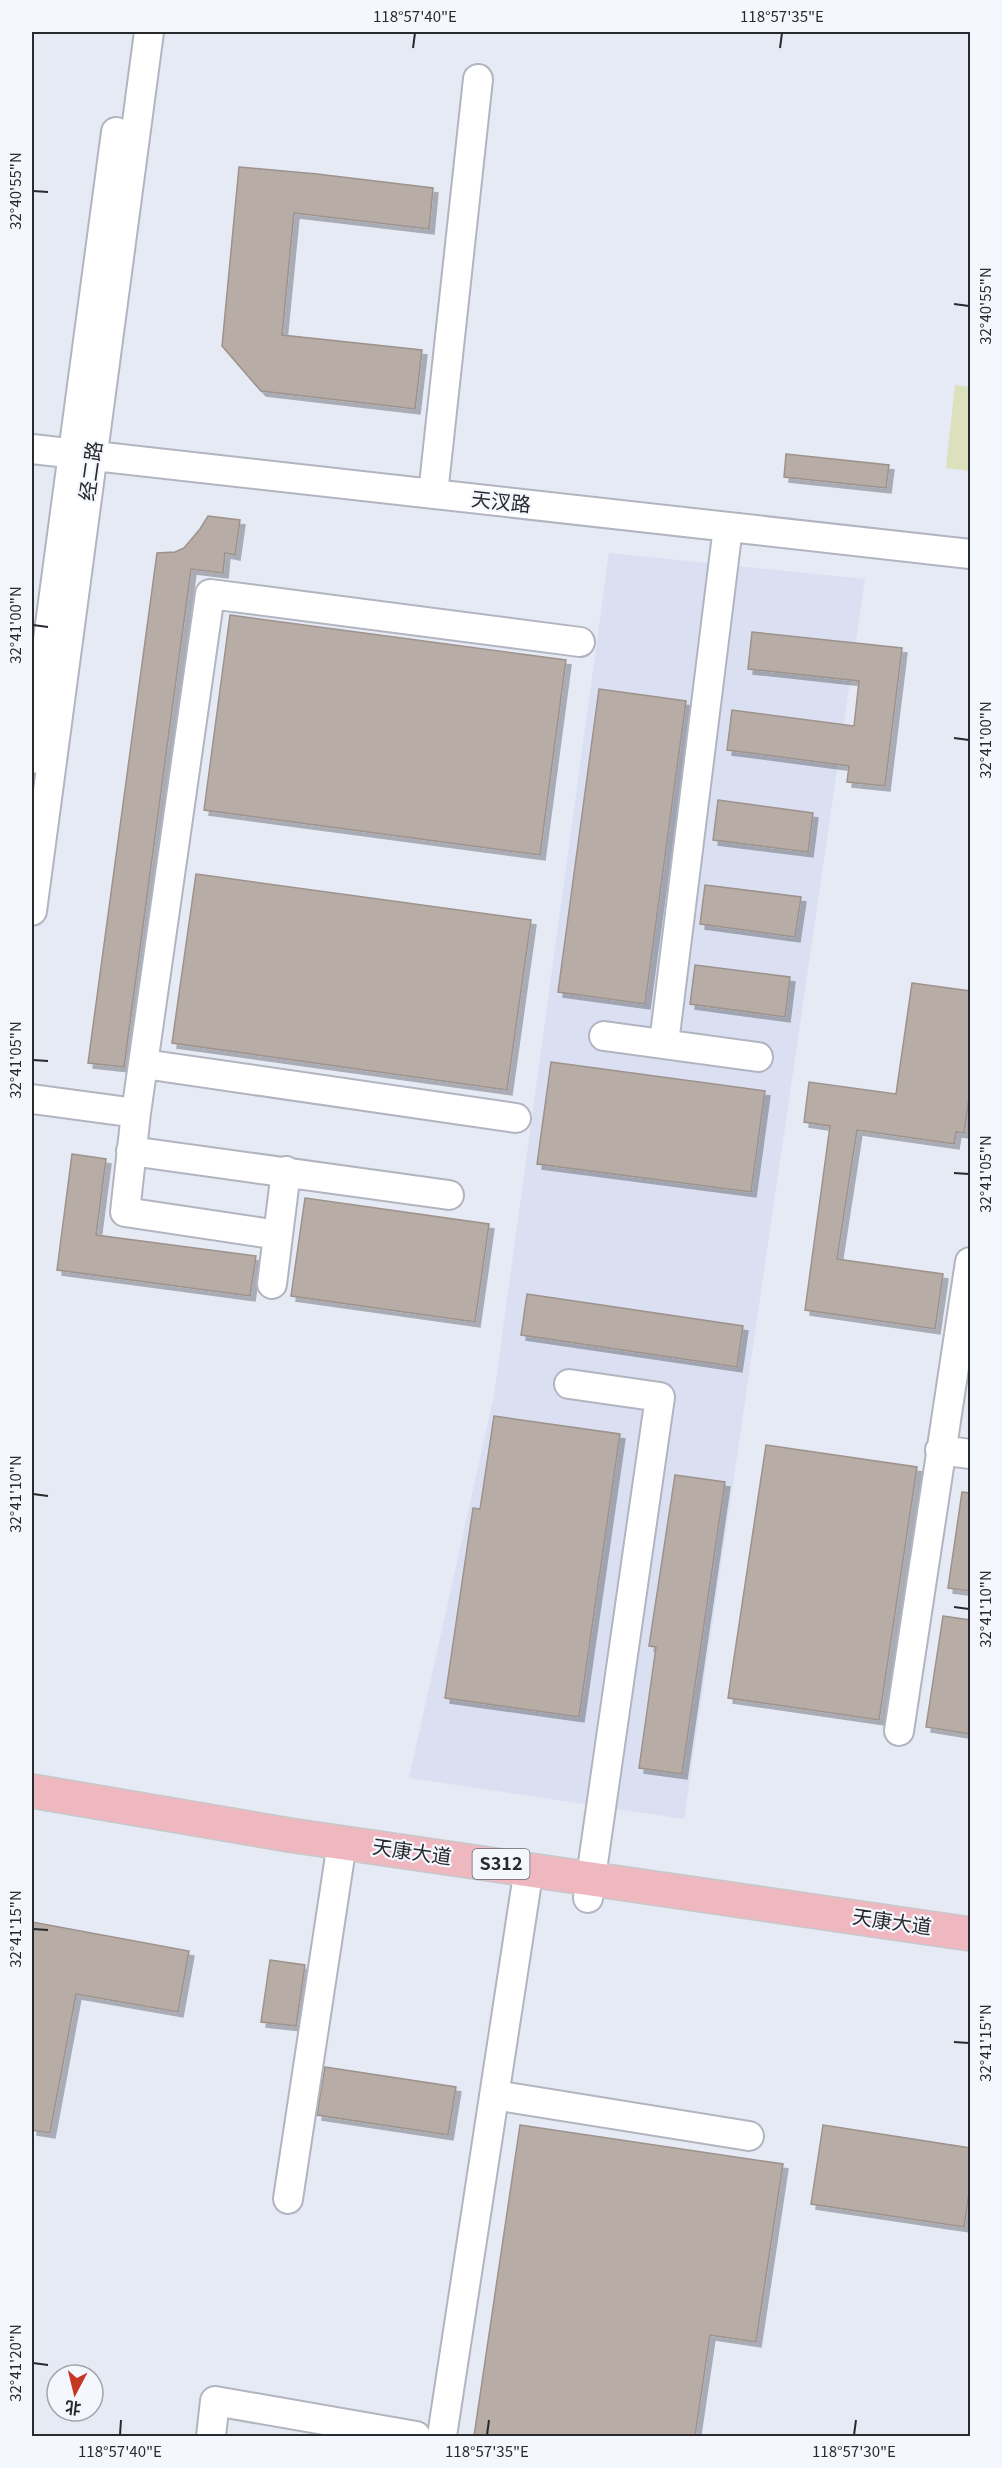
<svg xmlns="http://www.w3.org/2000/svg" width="1002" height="2468" font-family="Georgia,'Noto Sans SC',serif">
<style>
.built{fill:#dae0f2}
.green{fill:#dde0bc}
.building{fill:#b7aca6;stroke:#9d928c;stroke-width:1.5;filter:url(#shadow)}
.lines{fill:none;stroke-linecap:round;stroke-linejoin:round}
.minor-casing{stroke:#b2b5c0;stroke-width:32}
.major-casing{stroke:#c7c8c9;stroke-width:36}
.minor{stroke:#fff;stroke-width:28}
.major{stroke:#efb8c1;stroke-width:33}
.ticks{fill:none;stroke:#292a2e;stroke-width:2}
.labels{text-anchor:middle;stroke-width:4.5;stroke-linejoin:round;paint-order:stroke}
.shield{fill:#f5f7fe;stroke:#66686c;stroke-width:1.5}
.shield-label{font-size:18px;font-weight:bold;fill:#292a2e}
.street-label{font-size:20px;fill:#292a2e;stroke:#f5f7fe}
.neatline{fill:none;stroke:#292a2e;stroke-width:2}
.ticks-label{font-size:15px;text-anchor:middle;fill:#292a2e}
</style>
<defs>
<filter id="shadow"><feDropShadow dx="5" dy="5" stdDeviation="0" flood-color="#0004"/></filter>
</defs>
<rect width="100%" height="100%" fill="#e6eaf5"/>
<path class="built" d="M 609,553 L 865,579 L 684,1819 L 409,1778 L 494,1395 Z"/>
<path class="green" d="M 955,385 L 970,387 L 970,471 L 946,468 Z"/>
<path class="building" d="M 239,167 L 317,174 L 433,188 L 429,229 L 294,213 L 282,335 L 422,350 L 415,409 L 261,391 L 222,346 Z
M 786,454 L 889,465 L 886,488 L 784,477 Z
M 208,516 L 240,520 L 235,555 L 225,553 L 223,573 L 191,569 L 124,1067 L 88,1063 L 157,553 L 175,552 L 184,548 L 200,529 Z
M 230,615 L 566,660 L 540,855 L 204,810 Z
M 752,632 L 902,648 L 885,786 L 847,782 L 849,766 L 727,750 L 732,710 L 854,726 L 859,681 L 748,669 Z
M 599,689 L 686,701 L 645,1004 L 558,992 Z
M 718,800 L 813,813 L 808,852 L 713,840 Z
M 196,874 L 531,920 L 507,1090 L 172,1043 Z
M 705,885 L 801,897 L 795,937 L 700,924 Z
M 695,965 L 790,977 L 785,1017 L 690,1004 Z
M 912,983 L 970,991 L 970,1091 L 964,1133 L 956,1132 L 954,1144 L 857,1130 L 837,1259 L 943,1274 L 935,1329 L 805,1310 L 830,1126 L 804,1122 L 809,1082 L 896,1094 Z
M 551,1062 L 765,1091 L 751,1192 L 537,1164 Z
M 72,1154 L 106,1159 L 96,1235 L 256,1256 L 250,1296 L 57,1270 Z
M 305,1198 L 489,1224 L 475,1322 L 291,1296 Z
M 527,1294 L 743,1326 L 737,1367 L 521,1335 Z
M 494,1416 L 620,1434 L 579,1717 L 445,1698 L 473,1508 L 480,1509 Z
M 766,1445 L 917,1467 L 879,1720 L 728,1698 Z
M 675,1475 L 725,1482 L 682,1774 L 639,1768 L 656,1647 L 649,1646 Z
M 962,1492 L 970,1493 L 970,1591 L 948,1588 Z
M 943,1616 L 970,1620 L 970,1734 L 926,1727 Z
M 32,1922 L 189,1951 L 178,2012 L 76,1994 L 50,2133 L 32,2130 Z
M 270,1960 L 305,1965 L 296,2026 L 261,2022 Z
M 325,2067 L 456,2087 L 448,2135 L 317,2115 Z
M 520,2125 L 783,2164 L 756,2342 L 710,2335 L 695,2436 L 474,2436 Z
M 823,2125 L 970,2148 L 970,2186 L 964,2227 L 811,2204 Z"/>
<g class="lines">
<g class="minor-casing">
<path id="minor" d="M 32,449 L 970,554
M 433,494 L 478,79
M 32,759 L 116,132
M 32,911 L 149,32
M 604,1036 L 758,1057
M 664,1043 L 728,527
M 144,1064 L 516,1118
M 32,1099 L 136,1113
M 131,1151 L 449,1195
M 278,1235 L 125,1212 L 136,1113 L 210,594 L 580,642
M 272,1284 L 286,1171
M 569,1384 L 660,1397 L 588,1898
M 940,1450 L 970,1454
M 899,1731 L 970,1262
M 494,2095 L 749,2136
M 288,2199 L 342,1843
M 211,2436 L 215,2401 L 416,2436
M 442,2436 L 529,1868"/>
</g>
<g class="major-casing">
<path id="major" d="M 32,1791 L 289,1835 L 970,1934"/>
</g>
<use href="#minor" class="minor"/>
<use href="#major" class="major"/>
</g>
<path class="ticks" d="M 413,48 L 415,33M 780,48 L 782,33M 33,191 L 48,192M 954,304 L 969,306M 33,625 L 48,627M 954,738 L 969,740M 33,1060 L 48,1061M 954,1173 L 969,1174M 33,1494 L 48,1496M 954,1607 L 969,1609M 33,1929 L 48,1930M 954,2042 L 969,2043M 33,2363 L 48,2365M 120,2435 L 121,2420M 487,2435 L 489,2420M 854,2435 L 856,2420"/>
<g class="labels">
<rect class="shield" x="472.5" y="1849" width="57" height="30" rx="4.5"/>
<g class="shield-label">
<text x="501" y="1870">S312</text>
</g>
<g class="street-label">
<text transform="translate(91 471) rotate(-82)" y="7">经二路</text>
<text transform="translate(501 502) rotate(6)" y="7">天汊路</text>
<text transform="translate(412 1852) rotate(8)" y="7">天康大道</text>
<text transform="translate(892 1922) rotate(8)" y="7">天康大道</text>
</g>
</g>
<rect width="1002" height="2468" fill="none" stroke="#f5f7fe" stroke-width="66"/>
<g transform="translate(75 2393) rotate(187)"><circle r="28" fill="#f5f7fe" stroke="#a3a5ab" stroke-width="1.5"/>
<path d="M0-4.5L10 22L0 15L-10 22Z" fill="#c43824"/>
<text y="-9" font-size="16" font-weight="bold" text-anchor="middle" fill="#292a2e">北</text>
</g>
<rect x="33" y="33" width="936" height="2402" class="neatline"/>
<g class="ticks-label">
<text x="415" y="22">118°57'40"E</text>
<text x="782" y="22">118°57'35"E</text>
<text transform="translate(16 191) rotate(-90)" y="5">32°40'55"N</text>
<text transform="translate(986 306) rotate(-90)" y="5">32°40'55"N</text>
<text transform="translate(16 625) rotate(-90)" y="5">32°41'00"N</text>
<text transform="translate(986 740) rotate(-90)" y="5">32°41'00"N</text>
<text transform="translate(16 1060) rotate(-90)" y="5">32°41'05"N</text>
<text transform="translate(986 1174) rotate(-90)" y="5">32°41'05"N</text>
<text transform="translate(16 1494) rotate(-90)" y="5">32°41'10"N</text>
<text transform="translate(986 1609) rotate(-90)" y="5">32°41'10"N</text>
<text transform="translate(16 1929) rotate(-90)" y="5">32°41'15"N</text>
<text transform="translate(986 2043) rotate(-90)" y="5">32°41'15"N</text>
<text transform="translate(16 2363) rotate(-90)" y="5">32°41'20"N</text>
<text x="120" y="2457">118°57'40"E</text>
<text x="487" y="2457">118°57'35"E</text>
<text x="854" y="2457">118°57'30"E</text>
</g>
</svg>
